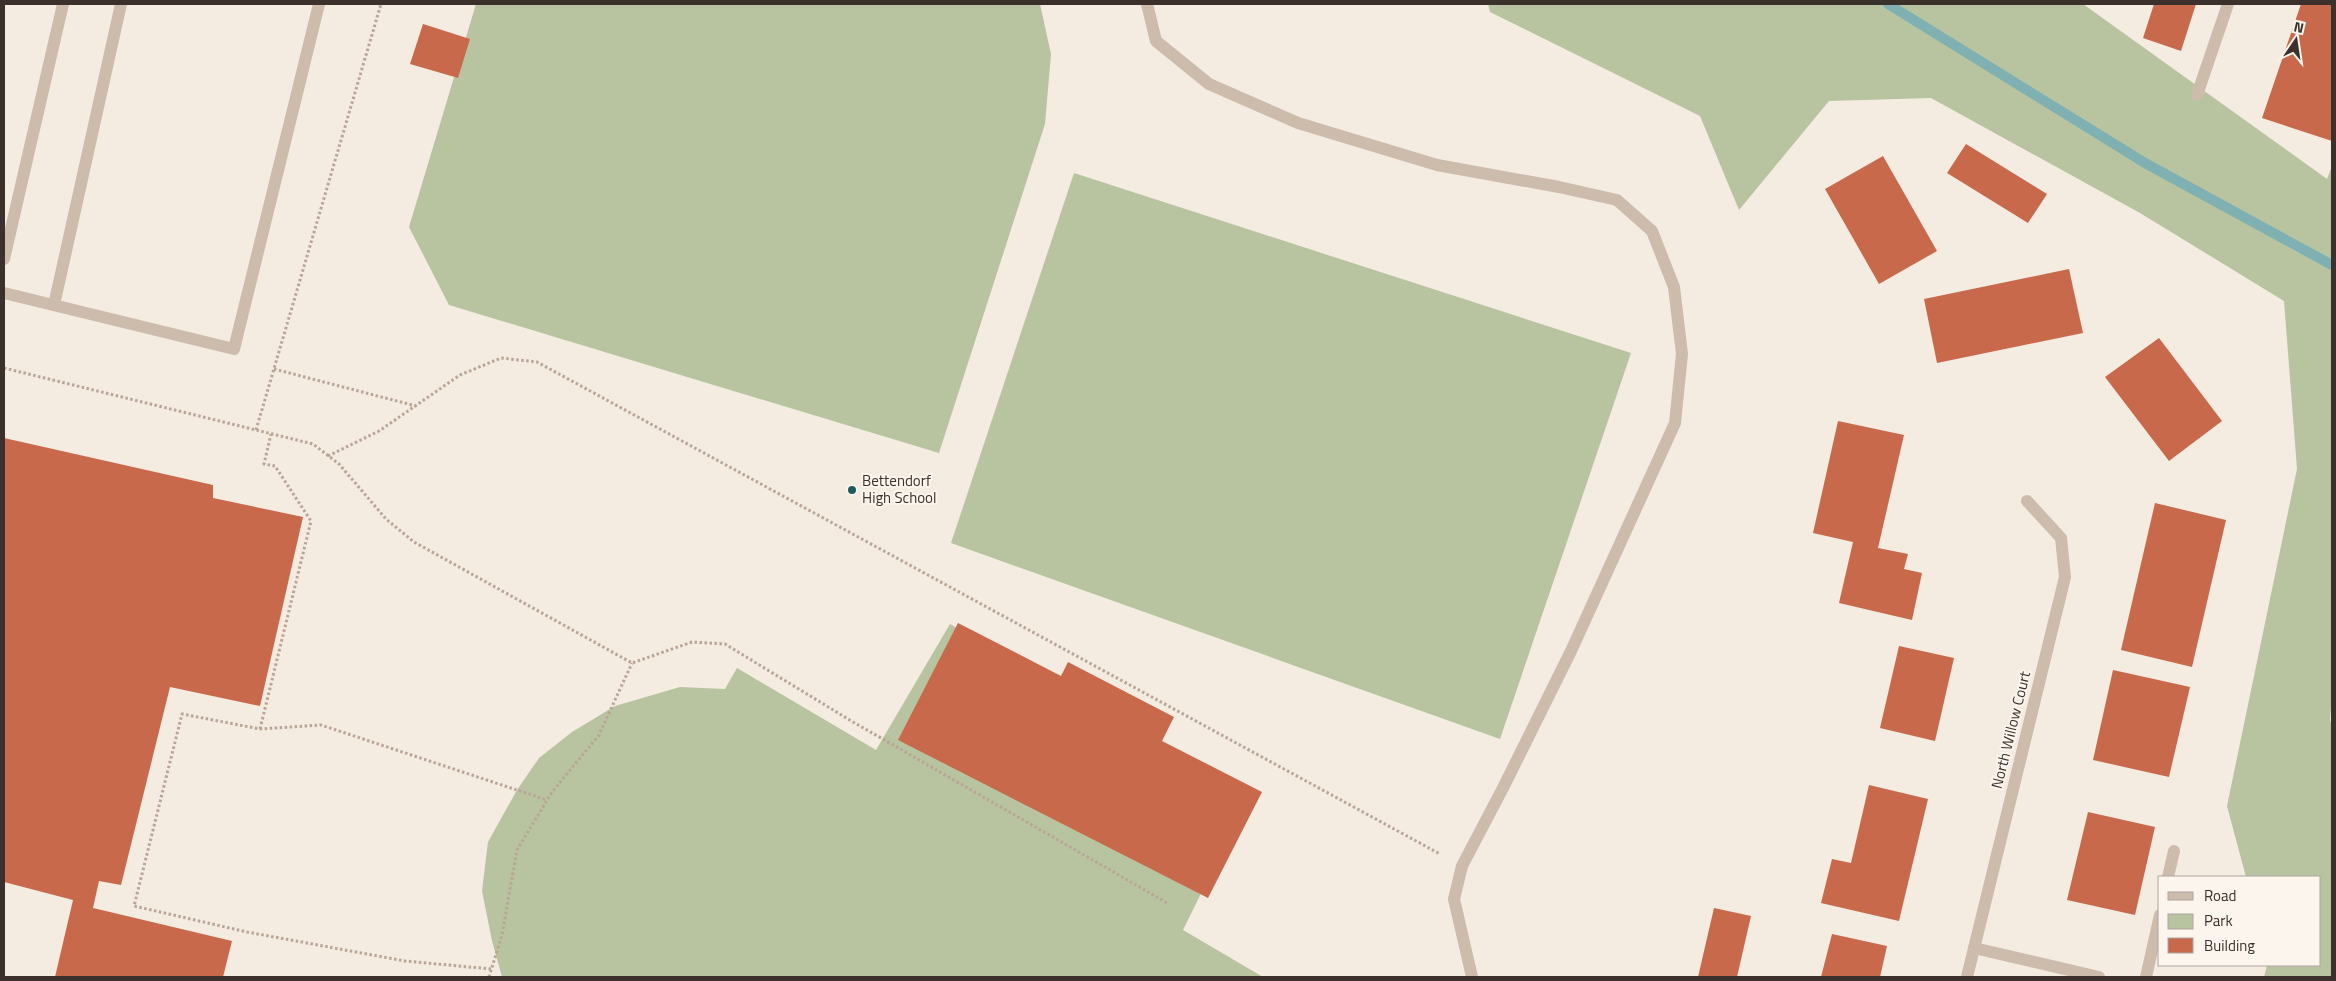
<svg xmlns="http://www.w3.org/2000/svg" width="2336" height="981" font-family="'Titillium Web',sans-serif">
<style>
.green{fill:#b8c4a0}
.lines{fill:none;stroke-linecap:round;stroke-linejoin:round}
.stream{stroke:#7fb0b2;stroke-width:10}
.building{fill:#c8694b}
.path{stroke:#b9a596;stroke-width:3;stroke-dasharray:2.5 2.5;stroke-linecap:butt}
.service{stroke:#cdbbac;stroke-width:12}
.minor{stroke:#cdbbac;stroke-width:12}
.poi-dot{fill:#1f5a5e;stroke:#fbf5ee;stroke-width:2}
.labels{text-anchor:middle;stroke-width:4;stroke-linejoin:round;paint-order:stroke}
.poi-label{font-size:15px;fill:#3b302b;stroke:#fbf5ee;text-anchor:start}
.street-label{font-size:15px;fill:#3b302b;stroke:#fbf5ee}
</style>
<rect width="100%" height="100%" fill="#f4ebe1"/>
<path class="green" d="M 476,4 L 1040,4 L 1051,54 L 1045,124 L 939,453 L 449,305 L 409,227 Z
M 1488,4 L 2083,4 L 2327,179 L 2332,166 L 2332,694 L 2330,720 L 2332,726 L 2332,977 L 2264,977 L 2267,965 L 2320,965 L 2320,877 L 2246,877 L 2227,806 L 2297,469 L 2284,301 L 2140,213 L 1931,98 L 1829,101 L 1739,210 L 1700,116 L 1490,12 Z
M 1074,173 L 1631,353 L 1500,739 L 951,543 Z
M 950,624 L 1249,796 L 1183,930 L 1263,977 L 502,977 L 492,941 L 482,891 L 488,842 L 517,790 L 539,758 L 572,732 L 615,706 L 680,687 L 725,689 L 737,668 L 876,750 Z"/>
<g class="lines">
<path class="stream" d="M 1888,4 L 2145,163 L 2332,265"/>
</g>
<path class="building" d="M 2154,4 L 2196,4 L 2181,51 L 2143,38 Z
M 2301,4 L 2332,4 L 2332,141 L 2262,118 Z
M 423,24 L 470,39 L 458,78 L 410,64 Z
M 1966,144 L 2047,194 L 2028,223 L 1947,173 Z
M 1883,156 L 1937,251 L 1879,284 L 1825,189 Z
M 2069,269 L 2083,333 L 1937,363 L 1924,299 Z
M 2159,338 L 2222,421 L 2169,461 L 2105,377 Z
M 1838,421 L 1904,435 L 1878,548 L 1908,554 L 1904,569 L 1922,573 L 1912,620 L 1839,603 L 1853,542 L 1813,533 Z
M 4,438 L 213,485 L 213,498 L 303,517 L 260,706 L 170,687 L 121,885 L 99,881 L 93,908 L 232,941 L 223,977 L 55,977 L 73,900 L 4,882 Z
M 2155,503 L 2226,520 L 2192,667 L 2121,650 Z
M 958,623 L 1061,676 L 1068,662 L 1174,717 L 1162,741 L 1262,792 L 1208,898 L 898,740 Z
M 1899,646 L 1954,658 L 1935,741 L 1880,728 Z
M 2113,670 L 2190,687 L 2169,777 L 2093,760 Z
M 1869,785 L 1928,799 L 1899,921 L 1821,903 L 1832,859 L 1851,863 Z
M 2088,812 L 2155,827 L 2135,915 L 2067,900 Z
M 1714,908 L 1751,916 L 1737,977 L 1698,977 Z
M 1832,934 L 1887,946 L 1880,977 L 1821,977 Z"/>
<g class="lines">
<path class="path" d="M 4,368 L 313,444 L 339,464 L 386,519 L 414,542 L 632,663 L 692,642 L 725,644 L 848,719 L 1169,904
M 274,369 L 416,406
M 256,430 L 381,4
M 328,456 L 379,431 L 460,375 L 501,358 L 537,362 L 1440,854
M 260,729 L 311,521 L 275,466 L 264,464 L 271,434
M 491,969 L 405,961 L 247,932 L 134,906 L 182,714 L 260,729 L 321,725 L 547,800
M 489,977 L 502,935 L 517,850 L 552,792 L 599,735 L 632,663"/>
<path class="service" d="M 1147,4 L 1156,41 L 1209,84 L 1298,123 L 1437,165 L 1559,187 L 1617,200 L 1652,231 L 1674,287 L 1682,354 L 1675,423 L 1571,651 L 1504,786 L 1462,866 L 1454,899 L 1472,977
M 2197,95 L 2228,4
M 4,259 L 63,4
M 4,293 L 234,349 L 319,4
M 54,305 L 121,4
M 2168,877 L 2174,851
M 1974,948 L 2099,977
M 2146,977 L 2160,915"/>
<path class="minor" d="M 1967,977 L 2065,577 L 2061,538 L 2027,501"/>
</g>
<circle class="poi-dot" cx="852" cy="490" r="5"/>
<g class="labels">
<g class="poi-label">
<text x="862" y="486">Bettendorf<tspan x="862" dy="17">High School</tspan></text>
</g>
<g class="street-label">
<text transform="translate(2011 730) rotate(-76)" y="5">North Willow Court</text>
</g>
</g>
<rect width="2336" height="981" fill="none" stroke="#3b302b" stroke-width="10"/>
<rect x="2158" y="876" width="162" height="90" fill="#fbf5ee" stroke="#aea6a0"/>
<rect x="2168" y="892" width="25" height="8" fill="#cdbbac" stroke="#aea6a0"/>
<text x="2204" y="901" font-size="15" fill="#3b302b">Road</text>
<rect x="2168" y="914" width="25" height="15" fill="#b8c4a0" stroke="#aea6a0"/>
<text x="2204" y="926" font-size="15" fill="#3b302b">Park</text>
<rect x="2168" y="938" width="25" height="15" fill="#c8694b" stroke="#aea6a0"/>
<text x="2204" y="951" font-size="15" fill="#3b302b">Building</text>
<g transform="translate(2296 40) rotate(13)" stroke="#fbf5ee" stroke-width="4" paint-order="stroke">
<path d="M0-4L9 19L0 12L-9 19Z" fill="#3b302b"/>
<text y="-8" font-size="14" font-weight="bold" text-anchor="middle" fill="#3b302b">N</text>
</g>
</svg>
